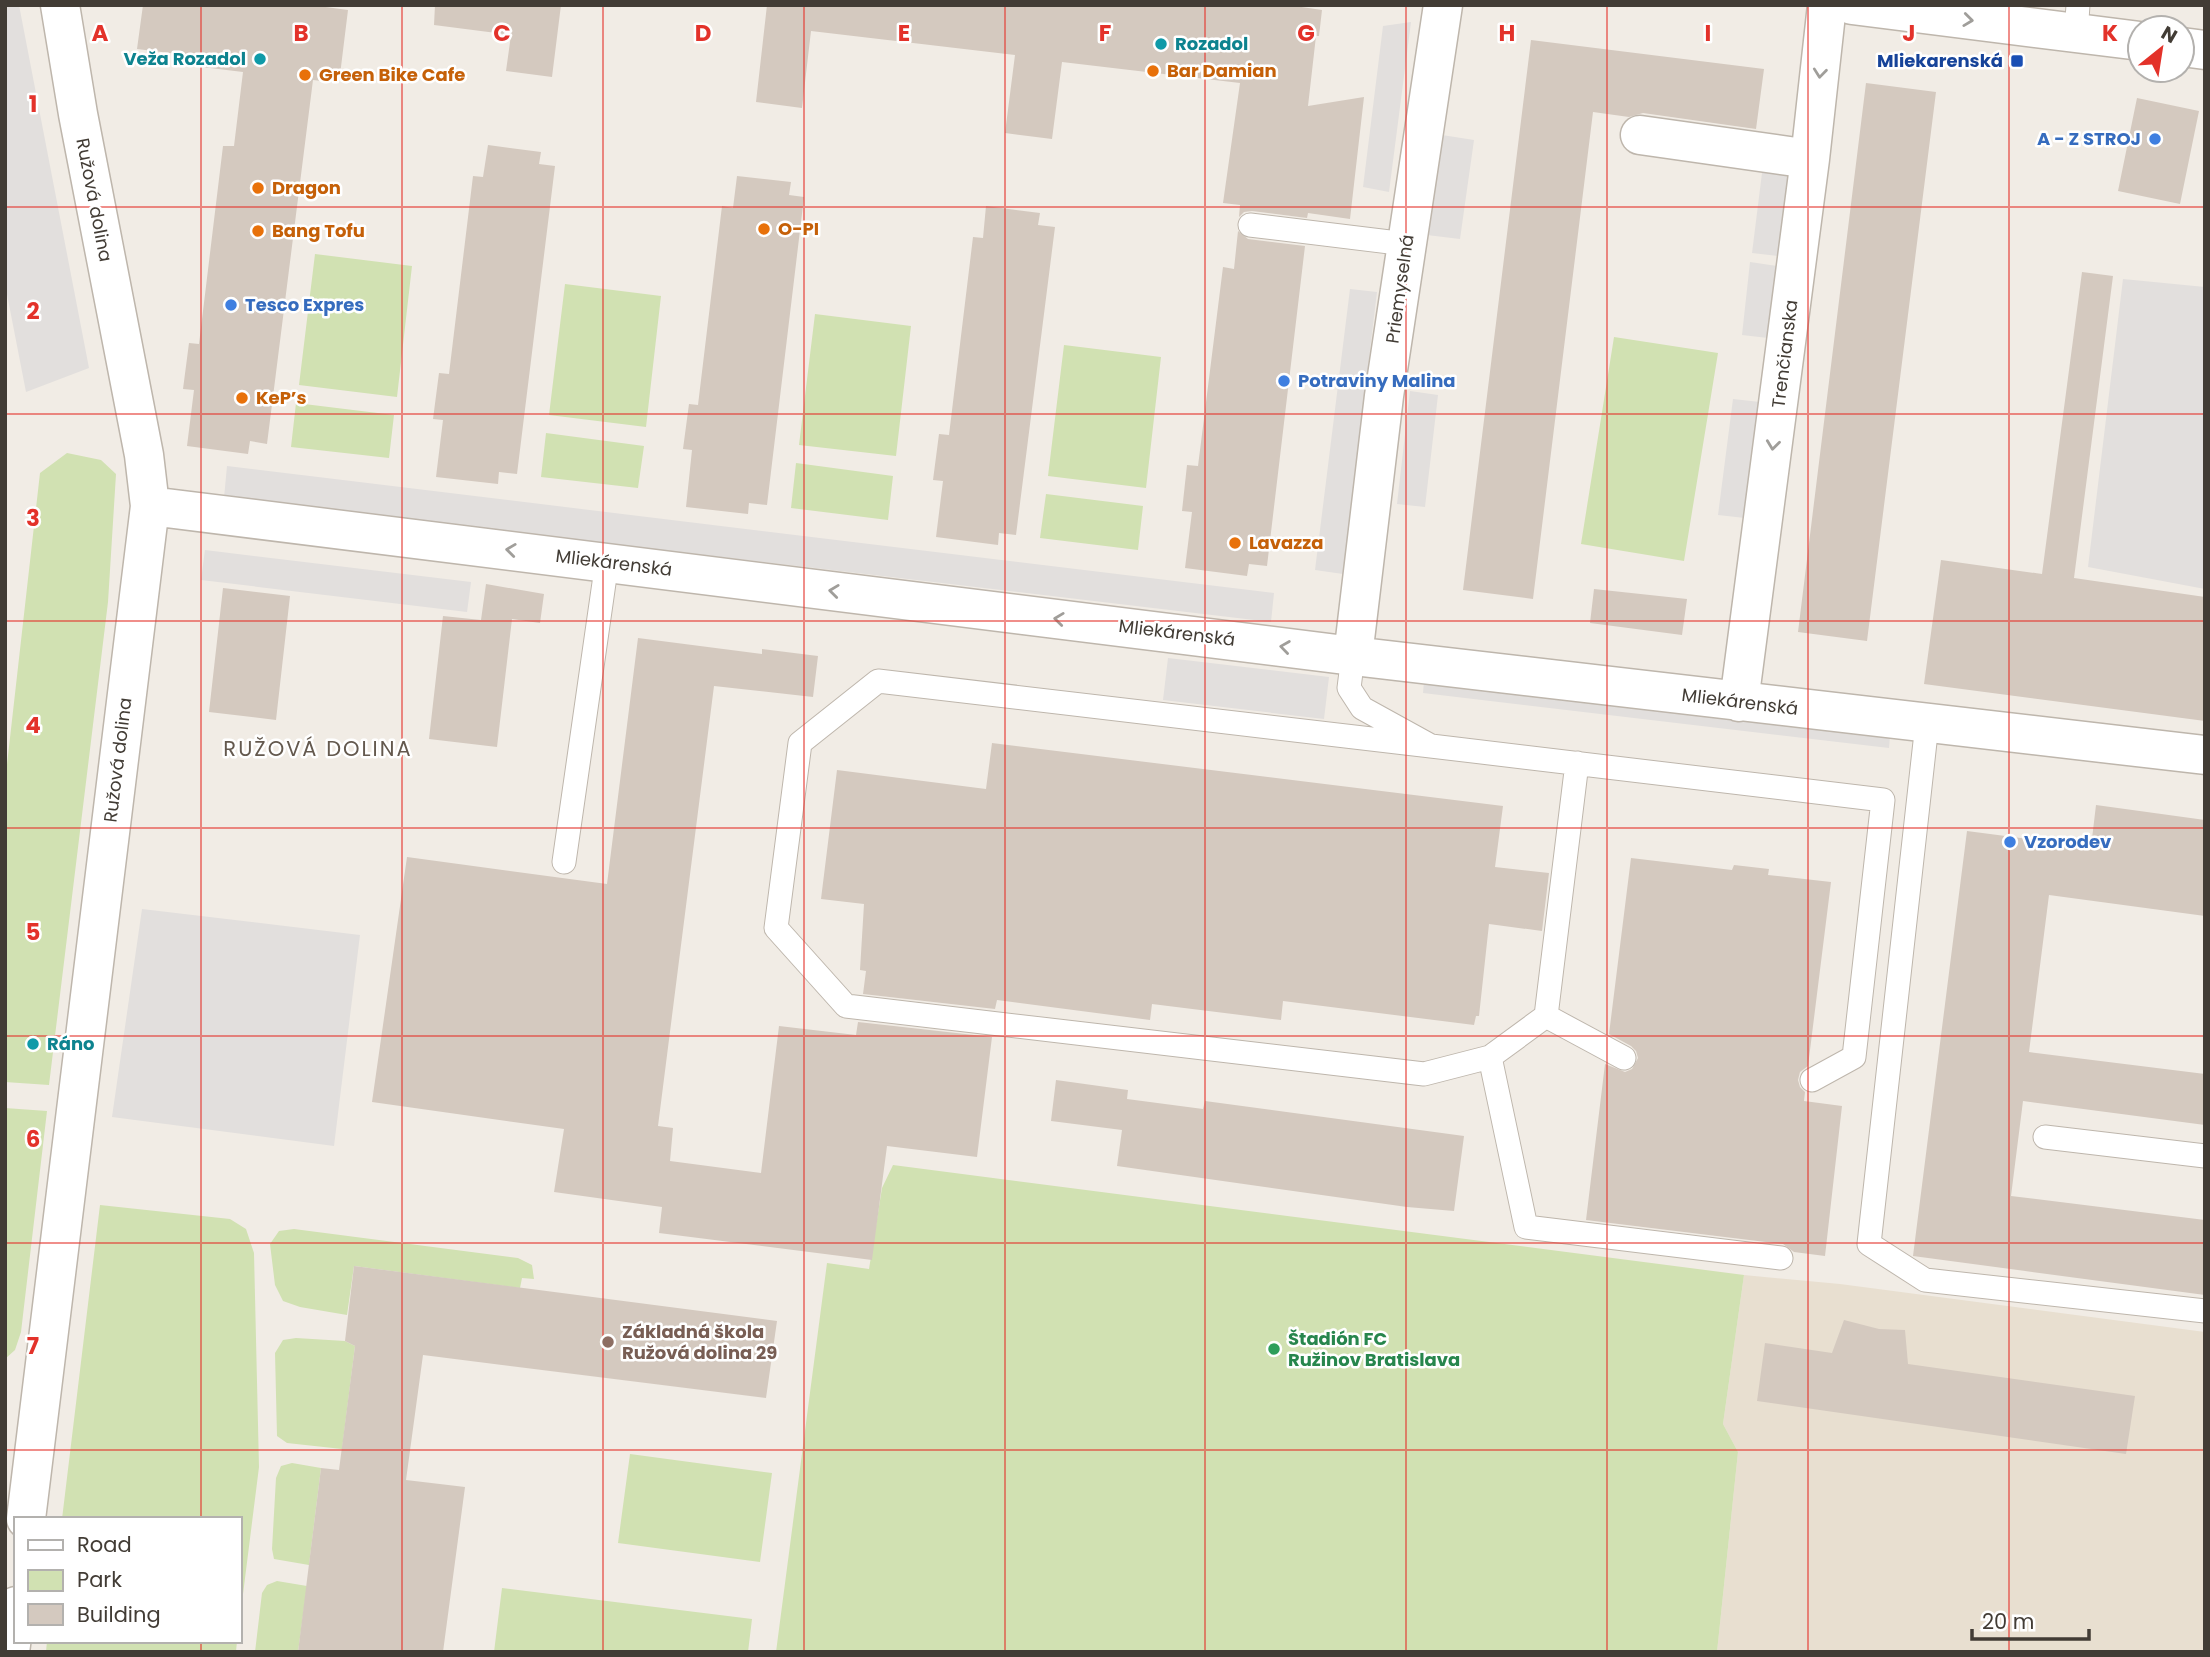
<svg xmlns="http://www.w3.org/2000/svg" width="2210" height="1657" font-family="Poppins,sans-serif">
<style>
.education{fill:#e8dfd0}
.green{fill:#d1e1b2}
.parking{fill:#e2dfdd}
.building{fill:#d4c9bf}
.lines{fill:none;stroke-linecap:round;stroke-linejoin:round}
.lane-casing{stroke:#beb6ac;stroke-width:25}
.street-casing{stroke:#beb6ac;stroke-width:41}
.lane{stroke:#fff;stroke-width:23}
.street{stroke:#fff;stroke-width:38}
.oneway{stroke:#a09e9a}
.grid{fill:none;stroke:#e3322a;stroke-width:2;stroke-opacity:0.55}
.culture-dot{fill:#0f9aa8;stroke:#fff;stroke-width:2.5}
.transit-dot{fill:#1a4fb4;stroke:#fff;stroke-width:2.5}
.food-dot{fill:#e8710a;stroke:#fff;stroke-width:2.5}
.shop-dot{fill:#3f7fe0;stroke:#fff;stroke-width:2.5}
.education-dot{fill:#8d6e63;stroke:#fff;stroke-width:2.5}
.leisure-dot{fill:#2e9e5b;stroke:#fff;stroke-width:2.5}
.labels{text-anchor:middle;stroke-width:5;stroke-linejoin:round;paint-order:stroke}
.culture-label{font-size:18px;font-weight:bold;fill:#0d838f;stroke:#fff;text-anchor:start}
.transit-label{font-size:18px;font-weight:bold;fill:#164399;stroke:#fff;text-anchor:end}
.food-label{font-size:18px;font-weight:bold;fill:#c56008;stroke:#fff;text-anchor:start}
.shop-label{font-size:18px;font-weight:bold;fill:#366cbe;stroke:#fff;text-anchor:start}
.street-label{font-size:18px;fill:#423c35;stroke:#fff}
.education-label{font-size:18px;font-weight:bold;fill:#785e54;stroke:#fff;text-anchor:start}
.leisure-label{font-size:18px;font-weight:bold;fill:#27864d;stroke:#fff;text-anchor:start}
.quarter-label{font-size:21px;letter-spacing:2px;fill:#64594e;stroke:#fff}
.grid-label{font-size:23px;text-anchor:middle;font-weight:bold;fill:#e3322a;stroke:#fff;stroke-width:5;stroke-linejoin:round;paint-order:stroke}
</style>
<rect width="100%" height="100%" fill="#f1ece5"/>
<path class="education" d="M 1744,1275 L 1840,1284 L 2205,1332 L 2205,1652 L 1717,1652 L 1738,1452 L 1723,1424 Z"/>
<path class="green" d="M 315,254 L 412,266 L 397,397 L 299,385 Z
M 565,284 L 661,296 L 646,427 L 549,415 Z
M 815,314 L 911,326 L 896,456 L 799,445 Z
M 1614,337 L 1718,353 L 1684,561 L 1581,544 Z
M 1064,345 L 1161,357 L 1146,488 L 1048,476 Z
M 296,403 L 394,415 L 389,458 L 291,447 Z
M 546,433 L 644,446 L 638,488 L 541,477 Z
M 67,453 L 101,460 L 116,474 L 108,602 L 49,1085 L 5,1082 L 5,782 L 40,473 Z
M 796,463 L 893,476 L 888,520 L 791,508 Z
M 1046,494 L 1143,506 L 1138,550 L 1040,538 Z
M 5,1108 L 47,1111 L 21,1332 L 15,1350 L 5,1359 Z
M 893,1165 L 1744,1275 L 1723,1424 L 1738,1452 L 1717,1652 L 776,1652 L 827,1263 L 869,1269 L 882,1188 Z
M 100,1205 L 230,1219 L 246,1229 L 254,1253 L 259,1467 L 240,1618 L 240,1519 L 62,1519 Z
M 294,1229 L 518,1258 L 532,1265 L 534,1279 L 522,1278 L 520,1288 L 354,1266 L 347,1315 L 300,1307 L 283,1301 L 275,1285 L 270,1244 L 279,1231 Z
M 296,1338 L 345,1341 L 355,1346 L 342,1449 L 287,1443 L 277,1436 L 275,1353 L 283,1340 Z
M 630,1454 L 772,1473 L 760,1562 L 618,1543 Z
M 292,1463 L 321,1468 L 309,1565 L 274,1559 L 272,1549 L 276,1478 L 281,1466 Z
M 277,1581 L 307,1586 L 298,1652 L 255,1652 L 262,1593 L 267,1585 Z
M 502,1588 L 752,1619 L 748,1652 L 494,1652 Z
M 47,1641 L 237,1641 L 236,1652 L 46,1652 Z"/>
<path class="parking" d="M 5,5 L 19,5 L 89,368 L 26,392 L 5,284 Z
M 1411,22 L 1389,192 L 1363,187 L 1383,26 Z
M 1442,135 L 1474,140 L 1460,239 L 1427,235 Z
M 1763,165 L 1789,168 L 1778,256 L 1752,253 Z
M 1750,262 L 1777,266 L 1768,338 L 1742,335 Z
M 2123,279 L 2205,287 L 2205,589 L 2088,567 Z
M 1350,289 L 1377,292 L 1343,574 L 1315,570 Z
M 1410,391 L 1438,395 L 1425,507 L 1397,504 Z
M 1733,399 L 1760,402 L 1745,518 L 1718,515 Z
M 227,466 L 1274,593 L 1271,622 L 224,498 Z
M 205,550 L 471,582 L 467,612 L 201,580 Z
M 1168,658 L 1329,677 L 1324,719 L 1163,700 Z
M 1425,670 L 1891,725 L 1889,748 L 1423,693 Z
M 142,909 L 360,935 L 334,1146 L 112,1117 Z"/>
<path class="building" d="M 143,5 L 311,5 L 348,10 L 339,83 L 313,80 L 267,444 L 250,441 L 248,454 L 187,446 L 194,390 L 183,389 L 189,343 L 199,344 L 223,146 L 234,146 L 243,72 L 177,64 L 178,54 L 137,49 Z
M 435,5 L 561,5 L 552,77 L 506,71 L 511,35 L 434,25 Z
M 767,5 L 1288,5 L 1322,10 L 1319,36 L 1316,36 L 1308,106 L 1364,97 L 1350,219 L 1308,213 L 1307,218 L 1252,211 L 1244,212 L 1239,217 L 1240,205 L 1223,203 L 1240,83 L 1062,62 L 1052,139 L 1005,133 L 1015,55 L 811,31 L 802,108 L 756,102 Z
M 1531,40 L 1764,69 L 1756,129 L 1643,113 L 1629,117 L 1593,112 L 1533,599 L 1463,590 Z
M 1866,83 L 1936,92 L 1867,641 L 1798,632 Z
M 2137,98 L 2199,111 L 2180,204 L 2118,191 Z
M 488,145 L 541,152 L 539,164 L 555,166 L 517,474 L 499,472 L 498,484 L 436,477 L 443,420 L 433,419 L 439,373 L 449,374 L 473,176 L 483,177 Z
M 737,176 L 791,182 L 789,195 L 804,197 L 767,505 L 749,503 L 748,514 L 686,507 L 692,450 L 683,449 L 689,404 L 698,405 L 722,206 L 733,208 Z
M 986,206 L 1040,213 L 1038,225 L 1055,227 L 1016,535 L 999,533 L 998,545 L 936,537 L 943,481 L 933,480 L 939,434 L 949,435 L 973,237 L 983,238 Z
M 1238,231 L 1248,239 L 1305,246 L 1267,566 L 1249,564 L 1247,576 L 1185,568 L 1192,512 L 1182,511 L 1187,465 L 1198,466 L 1223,267 L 1234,269 Z
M 2082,272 L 2113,276 L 2074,578 L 2205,597 L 2205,721 L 1924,684 L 1941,560 L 2042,574 Z
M 486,584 L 544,594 L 540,623 L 512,619 L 497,747 L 429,739 L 443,616 L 481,620 Z
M 223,588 L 290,596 L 276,720 L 209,712 Z
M 1594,589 L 1687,599 L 1682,635 L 1590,623 Z
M 638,638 L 762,654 L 762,649 L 818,656 L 813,697 L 714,686 L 658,1126 L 673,1128 L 670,1161 L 761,1173 L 779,1026 L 856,1035 L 858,1022 L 992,1037 L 977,1157 L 887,1146 L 872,1260 L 659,1233 L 662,1207 L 554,1192 L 564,1129 L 372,1102 L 407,857 L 607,884 Z
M 992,743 L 1503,806 L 1495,867 L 1549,873 L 1542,931 L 1489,924 L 1479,1016 L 1476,1016 L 1474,1025 L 1283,1001 L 1281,1020 L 1152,1004 L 1150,1020 L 997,1000 L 995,1009 L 863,994 L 866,971 L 860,970 L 864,904 L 821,899 L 837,770 L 986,789 Z
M 2096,805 L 2205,820 L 2205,916 L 2049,895 L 2029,1052 L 2205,1074 L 2205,1125 L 2023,1101 L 2011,1196 L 2205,1220 L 2205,1295 L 1913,1256 L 1967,831 L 2091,847 Z
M 1631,858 L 1732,870 L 1734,865 L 1769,869 L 1768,875 L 1831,882 L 1808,1066 L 1800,1072 L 1798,1080 L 1800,1087 L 1805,1092 L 1804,1101 L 1842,1106 L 1825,1256 L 1794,1252 L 1783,1244 L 1586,1220 L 1605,1064 L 1625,1072 L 1632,1069 L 1638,1058 L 1636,1051 L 1631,1046 L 1609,1034 Z
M 1056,1080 L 1128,1090 L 1127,1099 L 1203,1109 L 1205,1101 L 1464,1136 L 1454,1211 L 1407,1207 L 1117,1166 L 1122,1130 L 1051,1121 Z
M 354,1266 L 777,1321 L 766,1398 L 423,1355 L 406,1480 L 465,1487 L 443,1652 L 298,1652 L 321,1468 L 339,1470 L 355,1346 L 345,1341 Z
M 1844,1320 L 1879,1329 L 1905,1330 L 1908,1364 L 2135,1396 L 2126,1454 L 1757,1401 L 1765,1343 L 1832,1353 Z"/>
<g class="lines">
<g class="lane-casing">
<path id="lane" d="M 2076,34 L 2078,5
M 1250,225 L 1406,244
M 1353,656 L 1349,688 L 1362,708 L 1431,746 L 1883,800 L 1854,1057 L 1812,1080
M 1927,724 L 1869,1244 L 1925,1280 L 2205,1311
M 1431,746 L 878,681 L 800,743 L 776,928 L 846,1006 L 1424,1074 L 1490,1057
M 1577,763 L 1546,1016 L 1490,1057 L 1526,1227 L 1781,1258
M 564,862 L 607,562
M 1546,1016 L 1624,1058
M 2045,1137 L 2205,1156"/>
</g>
<g class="street-casing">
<path id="street" d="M 1852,5 L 2140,41
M 2182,47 L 2205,50
M 1640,135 L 1810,159
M 150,506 L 1353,656 L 2205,755
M 1353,656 L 1384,396 L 1443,5
M 1739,702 L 1810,159 L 1827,5
M 26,1519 L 150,506 L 144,455 L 78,114 L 60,5
M 10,1652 L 16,1606"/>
</g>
<use href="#lane" class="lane"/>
<use href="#street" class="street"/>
</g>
<defs><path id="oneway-chevron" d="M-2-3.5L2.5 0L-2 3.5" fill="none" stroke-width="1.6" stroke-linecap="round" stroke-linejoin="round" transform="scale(1.75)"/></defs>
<g class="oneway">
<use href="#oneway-chevron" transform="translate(1968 20) rotate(7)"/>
<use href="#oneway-chevron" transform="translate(1820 73) rotate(96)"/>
<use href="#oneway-chevron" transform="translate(1773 445) rotate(97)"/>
<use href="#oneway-chevron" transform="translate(511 550) rotate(-173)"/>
<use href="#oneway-chevron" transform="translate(834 591) rotate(-173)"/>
<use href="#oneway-chevron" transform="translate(1059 619) rotate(-173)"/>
<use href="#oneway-chevron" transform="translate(1285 647) rotate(-172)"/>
</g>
<path class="grid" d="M 201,5 L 201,1519M 402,5 L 402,1652M 603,5 L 603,1652M 804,5 L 804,1652M 1005,5 L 1005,1652M 1205,5 L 1205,1652M 1406,5 L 1406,1652M 1607,5 L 1607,1652M 1808,5 L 1808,1652M 2009,5 L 2009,1652M 5,207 L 2205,207M 5,414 L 2205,414M 5,621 L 2205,621M 5,828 L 2205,828M 5,1036 L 2205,1036M 5,1243 L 2205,1243M 5,1450 L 2205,1450M 201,1641 L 201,1652"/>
<g class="culture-dot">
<circle cx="1161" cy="44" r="7"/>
<circle cx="260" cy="59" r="7"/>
<circle cx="33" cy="1044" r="7"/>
</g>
<rect class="transit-dot" x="2010" y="54" width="14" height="14" rx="3.5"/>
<g class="food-dot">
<circle cx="1153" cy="71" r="7"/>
<circle cx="305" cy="75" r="7"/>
<circle cx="258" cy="188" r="7"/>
<circle cx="764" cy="229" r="7"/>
<circle cx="258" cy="231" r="7"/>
<circle cx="242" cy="398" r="7"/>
<circle cx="1235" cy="543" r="7"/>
</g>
<g class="shop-dot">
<circle cx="2155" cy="139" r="7"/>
<circle cx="231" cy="305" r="7"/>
<circle cx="1284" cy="381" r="7"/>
<circle cx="2010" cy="842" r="7"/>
</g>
<circle class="education-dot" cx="608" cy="1342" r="7"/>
<circle class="leisure-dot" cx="1274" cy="1349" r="7"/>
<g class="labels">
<g class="culture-label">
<text x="1175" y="50">Rozadol</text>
<text x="246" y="65" text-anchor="end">Veža Rozadol</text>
<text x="47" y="1050">Ráno</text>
</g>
<g class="transit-label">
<text x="2003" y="67">Mliekarenská</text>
</g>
<g class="food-label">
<text x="1167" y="77">Bar Damian</text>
<text x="319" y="81">Green Bike Cafe</text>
<text x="272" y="194">Dragon</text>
<text x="778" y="235">O-PI</text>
<text x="272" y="237">Bang Tofu</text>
<text x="256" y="404">KeP’s</text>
<text x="1249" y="549">Lavazza</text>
</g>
<g class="shop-label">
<text x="2141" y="145" text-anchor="end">A - Z STROJ</text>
<text x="245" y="311">Tesco Expres</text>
<text x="1298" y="387">Potraviny Malina</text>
<text x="2024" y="848">Vzorodev</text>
</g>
<g class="street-label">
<text transform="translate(94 200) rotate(79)" y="6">Ružová dolina</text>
<text transform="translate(1400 289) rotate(-82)" y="6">Priemyselná</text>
<text transform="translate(1785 354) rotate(-83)" y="6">Trenčianska</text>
<text transform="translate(614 563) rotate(7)" y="6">Mliekárenská</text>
<text transform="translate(1177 633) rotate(7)" y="6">Mliekárenská</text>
<text transform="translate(1740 702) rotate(7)" y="6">Mliekárenská</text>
<text transform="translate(118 760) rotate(-83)" y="6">Ružová dolina</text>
</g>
<g class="education-label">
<text x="622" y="1338">Základná škola<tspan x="622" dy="21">Ružová dolina 29</tspan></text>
</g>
<g class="leisure-label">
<text x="1288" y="1345">Štadión FC<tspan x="1288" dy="21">Ružinov Bratislava</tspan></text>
</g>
<g class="quarter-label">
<text x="318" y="756">RUŽOVÁ DOLINA</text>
</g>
</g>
<g class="grid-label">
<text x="100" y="41">A</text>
<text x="301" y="41">B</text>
<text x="502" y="41">C</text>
<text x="703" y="41">D</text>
<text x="904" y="41">E</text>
<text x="1105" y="41">F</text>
<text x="1306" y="41">G</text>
<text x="1507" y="41">H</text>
<text x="1708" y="41">I</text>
<text x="1909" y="41">J</text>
<text x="2110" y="41">K</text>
<text x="33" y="112">1</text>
<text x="33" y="319">2</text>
<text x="33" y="526">3</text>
<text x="33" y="733">4</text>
<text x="33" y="940">5</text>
<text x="33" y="1147">6</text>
<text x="33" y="1354">7</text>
</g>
<rect width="2210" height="1657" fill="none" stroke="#423c35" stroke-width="14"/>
<rect x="14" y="1517" width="228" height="126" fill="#ffffff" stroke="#b3b1ae" stroke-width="2"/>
<rect x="28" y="1540" width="35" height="10" fill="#ffffff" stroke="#b3b1ae" stroke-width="2"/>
<text x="77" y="1552" font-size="21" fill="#423c35">Road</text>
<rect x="28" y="1570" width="35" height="21" fill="#d1e1b2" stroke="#b3b1ae" stroke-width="2"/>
<text x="77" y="1587" font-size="21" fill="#423c35">Park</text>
<rect x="28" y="1604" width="35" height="21" fill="#d4c9bf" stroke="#b3b1ae" stroke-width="2"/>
<text x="77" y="1622" font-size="21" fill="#423c35">Building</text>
<g transform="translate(2161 49) rotate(30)"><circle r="33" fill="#ffffff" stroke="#b3b1ae" stroke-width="2"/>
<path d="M0-5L12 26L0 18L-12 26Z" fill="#e3322a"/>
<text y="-10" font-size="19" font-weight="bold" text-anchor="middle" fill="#423c35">N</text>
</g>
<path d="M1972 1629v10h117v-10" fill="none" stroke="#423c35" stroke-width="3.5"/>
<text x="1982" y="1629" font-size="21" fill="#423c35" stroke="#ffffff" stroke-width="5" paint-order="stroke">20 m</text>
</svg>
